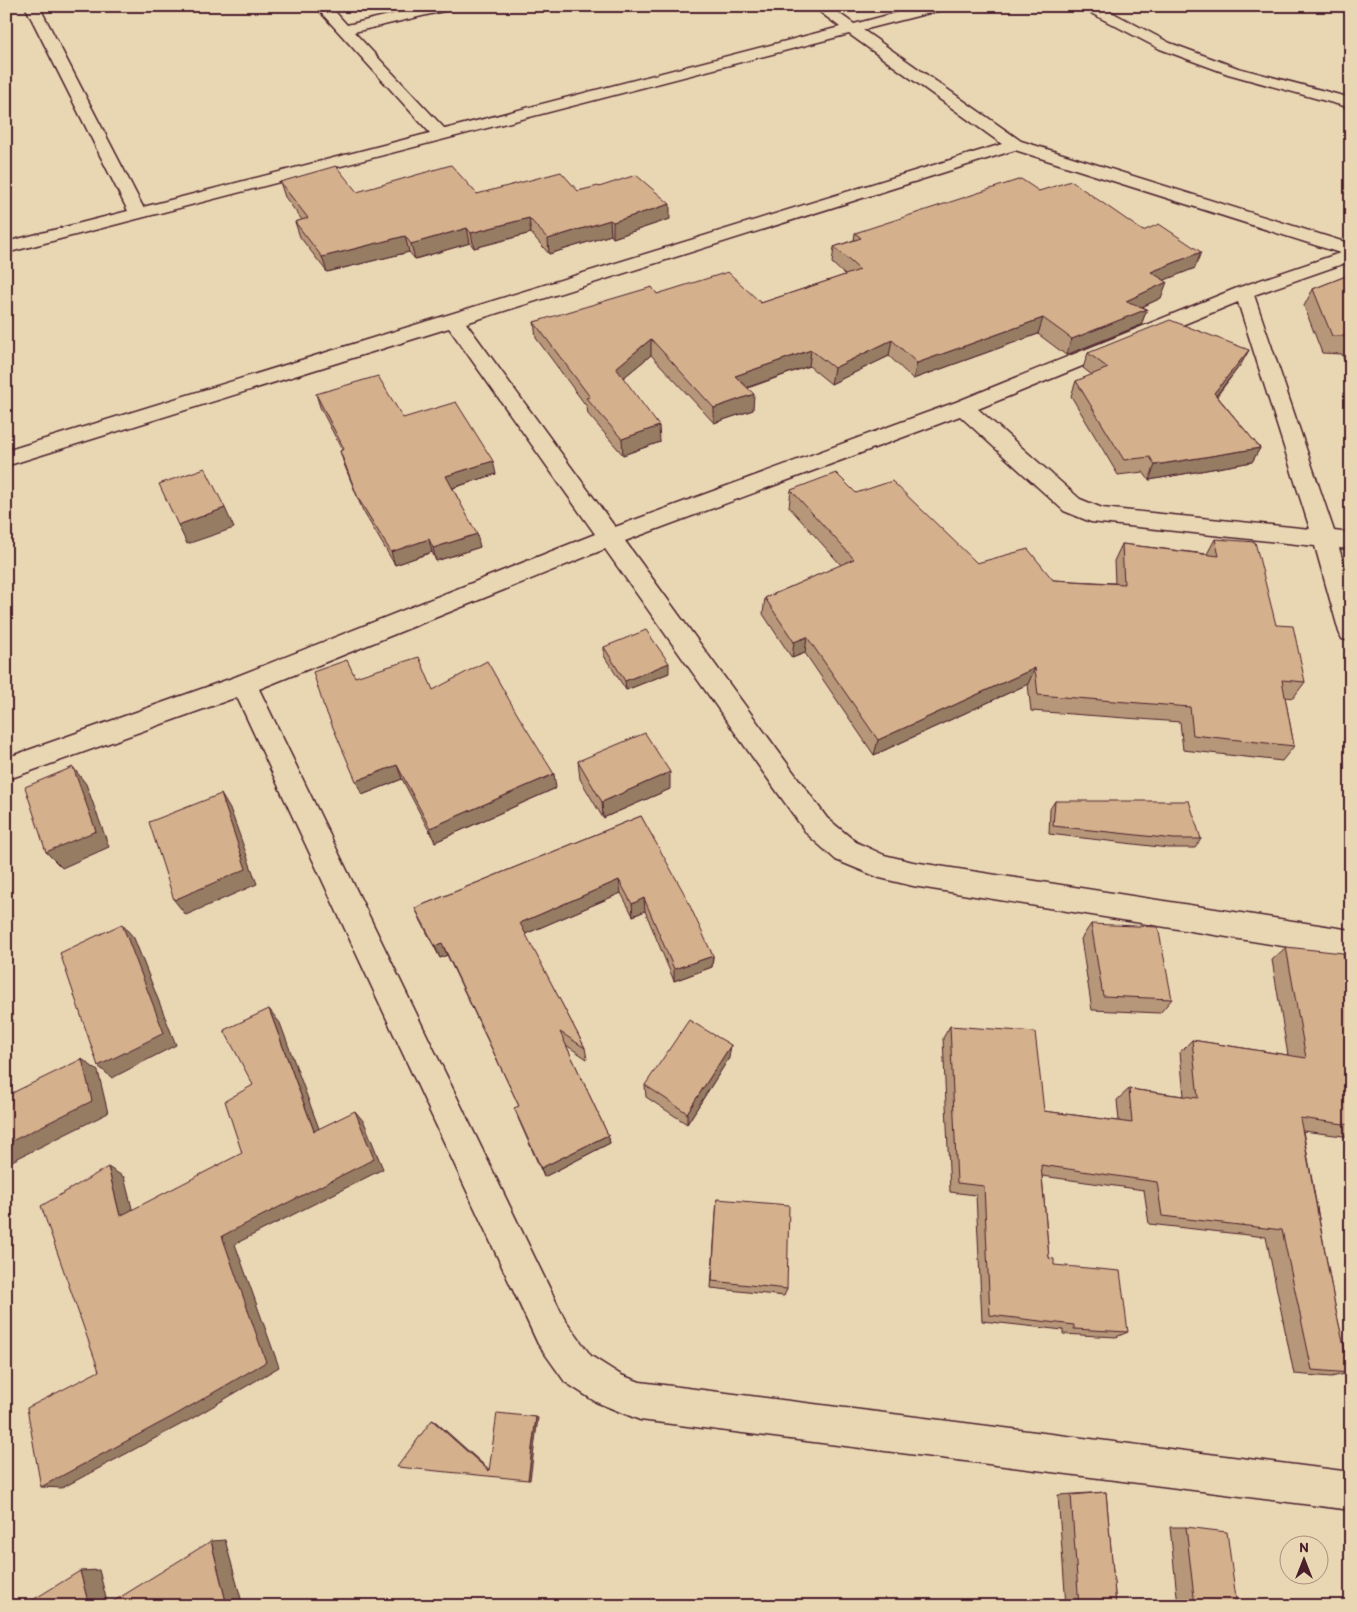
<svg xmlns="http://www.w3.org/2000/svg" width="1357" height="1612" font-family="Itim,sans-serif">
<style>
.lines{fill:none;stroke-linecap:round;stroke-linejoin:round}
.minor-casing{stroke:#4a1f2b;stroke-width:3}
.minor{fill:#e9d7b4;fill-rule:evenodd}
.wall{fill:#b79779;stroke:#4a1f2b}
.shaded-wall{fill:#957b63;stroke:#4a1f2b}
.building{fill:#d5b08d;stroke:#4a1f2b}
</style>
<rect width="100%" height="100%" fill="#e9d7b4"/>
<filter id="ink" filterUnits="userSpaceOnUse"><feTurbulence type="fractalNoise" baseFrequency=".02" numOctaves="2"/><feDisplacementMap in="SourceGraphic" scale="10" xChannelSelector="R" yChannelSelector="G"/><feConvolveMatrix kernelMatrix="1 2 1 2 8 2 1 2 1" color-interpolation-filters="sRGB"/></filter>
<g filter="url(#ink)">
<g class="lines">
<g class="minor-casing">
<path id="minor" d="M 25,6 L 39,6 L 143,207 L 430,133 L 315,6 L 330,6 L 347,25 L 427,6 L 454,6 L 452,9 L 354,32 L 445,129 L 840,27 L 812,6 L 829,6 L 854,24 L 922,6 L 947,6 L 945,9 L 863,30 L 1021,141 L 1351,244 L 1351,261 L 1254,295 L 1334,531 L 1351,533 L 1351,549 L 1339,548 L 1351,588 L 1351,641 L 1342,639 L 1339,632 L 1315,546 L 1091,522 L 1064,511 L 960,416 L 625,541 L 827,818 L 856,842 L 884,855 L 913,862 L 1351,930 L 1351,957 L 913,886 L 880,878 L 836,860 L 807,834 L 605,549 L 259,689 L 564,1318 L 591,1356 L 621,1375 L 640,1382 L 1351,1472 L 1351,1510 L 640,1420 L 596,1402 L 565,1382 L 538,1344 L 237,697 L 6,780 L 6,758 L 235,677 L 595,534 L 449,328 L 6,466 L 6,451 L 1002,144 L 849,34 L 6,253 L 6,242 L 128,211 ZM 1015,150 L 1340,253 L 1237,288 L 956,402 L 615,527 L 466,323 ZM 1238,302 L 1310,529 L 1102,508 L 1080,499 L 978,409 Z
M 1081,6 L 1100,6 L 1170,43 L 1238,68 L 1351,98 L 1351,108 L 1228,74 L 1160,49 L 1083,9 Z"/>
</g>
<use href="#minor" class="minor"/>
</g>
<path class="wall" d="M 280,182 L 357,192 L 477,194 L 578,191 L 599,187 L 670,219 L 613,238 L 611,235 L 549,254 L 531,233 L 474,248 L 470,243 L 415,259 L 409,252 L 327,272 L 300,237 L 295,222 L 302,220 L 285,197 Z
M 1039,191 L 1195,268 L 1164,280 L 1161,298 L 1142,307 L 1147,309 L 1141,325 L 1066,355 L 1038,334 L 913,379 L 889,356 L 831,384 L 809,366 L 748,388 L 753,410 L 714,423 L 651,355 L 623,378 L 660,442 L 623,455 L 588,414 L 587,407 L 536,338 L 534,322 L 657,294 L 761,303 L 845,275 L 832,263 L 834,247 L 854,240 L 855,233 Z
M 1351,274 L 1351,379 L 1342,354 L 1322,353 L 1304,306 L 1313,289 Z
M 1249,350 L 1241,364 L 1217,396 L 1260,448 L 1252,462 L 1149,480 L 1143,472 L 1118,475 L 1071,396 L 1076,381 L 1092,375 L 1083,368 L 1088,353 Z
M 316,394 L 403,418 L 496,474 L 453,488 L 480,547 L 436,561 L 432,552 L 395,565 L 363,511 L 344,464 L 340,451 L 342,450 L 320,407 Z
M 791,490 L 856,493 L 977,563 L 1053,580 L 1115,583 L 1114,561 L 1122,544 L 1207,554 L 1215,539 L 1276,625 L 1305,682 L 1293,698 L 1285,697 L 1294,746 L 1282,761 L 1183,750 L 1180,722 L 1031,711 L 1028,684 L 874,755 L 805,653 L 792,658 L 763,614 L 765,598 L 841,565 L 789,507 Z
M 604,647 L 669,673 L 626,690 L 604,656 Z
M 355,677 L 433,690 L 556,788 L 435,842 L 402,779 L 362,795 Z
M 578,761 L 670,789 L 603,818 L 580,779 Z
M 1055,801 L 1201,839 L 1195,848 L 1168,848 L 1049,834 L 1050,809 Z
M 641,816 L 713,956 L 712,967 L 674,981 L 645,911 L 633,916 L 621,893 L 525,934 L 585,1048 L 587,1059 L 566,1045 L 608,1135 L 610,1143 L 544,1177 L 518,1118 L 519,1106 L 447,955 L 440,958 L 421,921 L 415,908 Z
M 1091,924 L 1172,999 L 1160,1013 L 1092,1010 L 1081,939 Z
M 1286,947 L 1351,991 L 1351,1137 L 1303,1131 L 1336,1311 L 1350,1373 L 1331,1377 L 1294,1374 L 1266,1237 L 1149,1224 L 1144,1190 L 1042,1176 L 1049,1258 L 1054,1265 L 1128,1332 L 1116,1337 L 1063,1334 L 1063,1330 L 982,1321 L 976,1195 L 950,1192 L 943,1038 L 950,1026 L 1044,1111 L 1119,1121 L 1117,1100 L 1129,1089 L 1184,1096 L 1180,1052 L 1192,1040 L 1288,1055 L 1272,960 Z
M 729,1058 L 687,1124 L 646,1097 L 645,1085 Z
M 717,1199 L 787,1289 L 784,1296 L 711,1288 Z
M 1106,1492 L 1116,1606 L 1066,1606 L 1058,1495 Z
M 1170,1527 L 1186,1527 L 1237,1606 L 1178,1606 Z"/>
<path class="shaded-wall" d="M 670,204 L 670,219 L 613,238 L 613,222 Z
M 529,218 L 531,233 L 474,248 L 471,233 Z
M 610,220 L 611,235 L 549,254 L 548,239 Z
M 467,228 L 470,243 L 415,259 L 411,244 Z
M 405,236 L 409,252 L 327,272 L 322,257 Z
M 1201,252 L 1195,268 L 1145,288 L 1151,272 Z
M 1167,282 L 1161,298 L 1120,317 L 1126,301 Z
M 1147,309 L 1141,325 L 1066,355 L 1072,339 Z
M 1043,318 L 1038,334 L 913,379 L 917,363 Z
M 651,339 L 651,355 L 616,384 L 616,368 Z
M 892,340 L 889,356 L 831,384 L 834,368 Z
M 811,350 L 809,366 L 734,392 L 735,376 Z
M 1249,350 L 1241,364 L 1207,407 L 1214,393 Z
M 754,394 L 753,410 L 714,423 L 714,408 Z
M 659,426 L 660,442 L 623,455 L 622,439 Z
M 1260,448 L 1252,462 L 1149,480 L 1155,465 Z
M 493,461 L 496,474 L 449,489 L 446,476 Z
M 225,508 L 234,528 L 187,544 L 178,525 Z
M 477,534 L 480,547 L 436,561 L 433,548 Z
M 429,539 L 432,552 L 395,565 L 391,552 Z
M 807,637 L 805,653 L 792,658 L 794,642 Z
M 669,663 L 669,673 L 626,690 L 625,681 Z
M 1035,668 L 1028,684 L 874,755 L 878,740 Z
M 397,765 L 402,779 L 362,795 L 356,781 Z
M 73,767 L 86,784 L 109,847 L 62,868 L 46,852 Z
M 670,772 L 670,789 L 603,818 L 602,802 Z
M 554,774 L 556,788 L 435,842 L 430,828 Z
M 221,794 L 231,811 L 257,884 L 186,915 L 174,900 Z
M 619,880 L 621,893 L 523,935 L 520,923 Z
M 644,898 L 645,911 L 633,916 L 632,904 Z
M 122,924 L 134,938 L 176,1045 L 112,1078 L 98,1066 Z
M 442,943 L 447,955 L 440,958 L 435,946 Z
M 713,956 L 712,967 L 674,981 L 674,969 Z
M 269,1009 L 280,1023 L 324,1142 L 314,1131 Z
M 731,1045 L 729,1058 L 687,1124 L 687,1113 Z
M 82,1059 L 98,1071 L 108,1113 L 6,1164 L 6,1144 Z
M 355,1111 L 364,1122 L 383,1169 L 235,1244 L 279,1367 L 193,1418 L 62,1488 L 41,1487 L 222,1236 Z
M 608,1135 L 610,1143 L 544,1177 L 541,1168 Z
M 108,1167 L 124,1177 L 136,1224 L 120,1216 Z
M 536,1417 L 538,1418 L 530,1480 L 528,1480 Z
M 432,1420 L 436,1422 L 492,1472 L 489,1471 Z
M 225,1540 L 243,1606 L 227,1606 L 211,1541 Z
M 99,1570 L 108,1606 L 89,1606 L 80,1571 Z"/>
<path class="building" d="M 451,165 L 477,194 L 561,172 L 578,191 L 598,186 L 599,187 L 636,175 L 670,204 L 613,222 L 610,220 L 548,239 L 529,218 L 471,233 L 467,228 L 411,244 L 405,236 L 322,257 L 295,222 L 308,218 L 280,182 L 336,166 L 357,192 Z
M 1021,179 L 1039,191 L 1071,181 L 1143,231 L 1159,224 L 1201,252 L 1151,272 L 1167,282 L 1126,301 L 1147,309 L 1072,339 L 1043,318 L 917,363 L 892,340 L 834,368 L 811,350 L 735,376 L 754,394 L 714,408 L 651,339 L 616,368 L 659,426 L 622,439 L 586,398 L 590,397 L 534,322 L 652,287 L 657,294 L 728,272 L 761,303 L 860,270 L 834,247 L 861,238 L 855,233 Z
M 1351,274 L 1351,336 L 1332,336 L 1313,289 Z
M 1170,320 L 1249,350 L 1214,393 L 1260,448 L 1155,465 L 1150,457 L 1124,460 L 1076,381 L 1108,368 L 1088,353 Z
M 378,376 L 403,418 L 456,402 L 493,461 L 446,476 L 477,534 L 433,548 L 429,539 L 391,552 L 358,498 L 340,451 L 344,449 L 316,394 Z
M 205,468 L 225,508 L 178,525 L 159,484 Z
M 836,473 L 856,493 L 892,481 L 977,563 L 1028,549 L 1053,580 L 1124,584 L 1122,544 L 1219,556 L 1215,539 L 1255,542 L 1276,625 L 1293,626 L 1305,682 L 1282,680 L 1294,746 L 1193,735 L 1190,707 L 1038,695 L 1035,668 L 878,740 L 807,637 L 794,642 L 765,598 L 854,559 L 791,490 Z
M 646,630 L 669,663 L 625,681 L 604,647 Z
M 419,657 L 433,690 L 487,661 L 516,712 L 554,774 L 430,828 L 397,765 L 356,781 L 323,704 L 313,672 L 347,660 L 355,677 Z
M 645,733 L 670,772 L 602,802 L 578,761 Z
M 73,767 L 96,831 L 46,852 L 25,787 Z
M 221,794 L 246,869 L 174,900 L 149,822 Z
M 1055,801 L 1189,801 L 1201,839 L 1174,839 L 1053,826 Z
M 641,816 L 684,893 L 713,956 L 674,969 L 644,898 L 632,904 L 619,880 L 520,923 L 585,1048 L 560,1032 L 608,1135 L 541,1168 L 514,1108 L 519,1106 L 442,943 L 435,946 L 415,908 Z
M 122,924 L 164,1033 L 98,1066 L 60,953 Z
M 1091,924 L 1158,927 L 1172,999 L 1103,996 Z
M 1286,947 L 1343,953 L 1351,991 L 1351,1125 L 1300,1118 L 1336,1311 L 1350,1373 L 1312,1370 L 1282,1230 L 1162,1216 L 1157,1182 L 1041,1165 L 1049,1258 L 1054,1259 L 1054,1265 L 1120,1271 L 1128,1332 L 1074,1329 L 1074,1325 L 990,1315 L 984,1186 L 957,1183 L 950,1026 L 1035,1032 L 1044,1111 L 1132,1123 L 1129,1089 L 1198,1098 L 1192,1040 L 1306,1058 Z
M 269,1009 L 314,1131 L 355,1111 L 374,1159 L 222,1236 L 266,1362 L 177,1414 L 41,1487 L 27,1408 L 99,1371 L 41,1206 L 108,1167 L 120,1216 L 242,1153 L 225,1101 L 253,1085 L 224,1030 Z
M 689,1020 L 731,1045 L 687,1113 L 645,1085 Z
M 82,1059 L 92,1101 L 6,1144 L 6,1096 Z
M 717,1199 L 789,1205 L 787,1289 L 712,1281 Z
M 497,1413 L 536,1417 L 528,1480 L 397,1467 L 432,1420 L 489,1471 Z
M 1106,1492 L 1116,1606 L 1079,1606 L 1071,1495 Z
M 1186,1527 L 1227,1532 L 1237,1606 L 1195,1606 Z
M 211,1541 L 227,1606 L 106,1606 Z
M 80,1571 L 89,1606 L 23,1606 Z"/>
</g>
<rect width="1357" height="1612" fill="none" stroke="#e9d7b4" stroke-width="25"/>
<rect x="12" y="12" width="1332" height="1587" fill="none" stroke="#4a1f2b" stroke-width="2" filter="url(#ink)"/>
<g transform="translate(1304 1560)"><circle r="24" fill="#e9d7b4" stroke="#a98d7d"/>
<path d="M0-4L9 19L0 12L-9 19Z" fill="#4a1f2b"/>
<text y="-8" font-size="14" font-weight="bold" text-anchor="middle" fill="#4a1f2b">N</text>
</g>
</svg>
